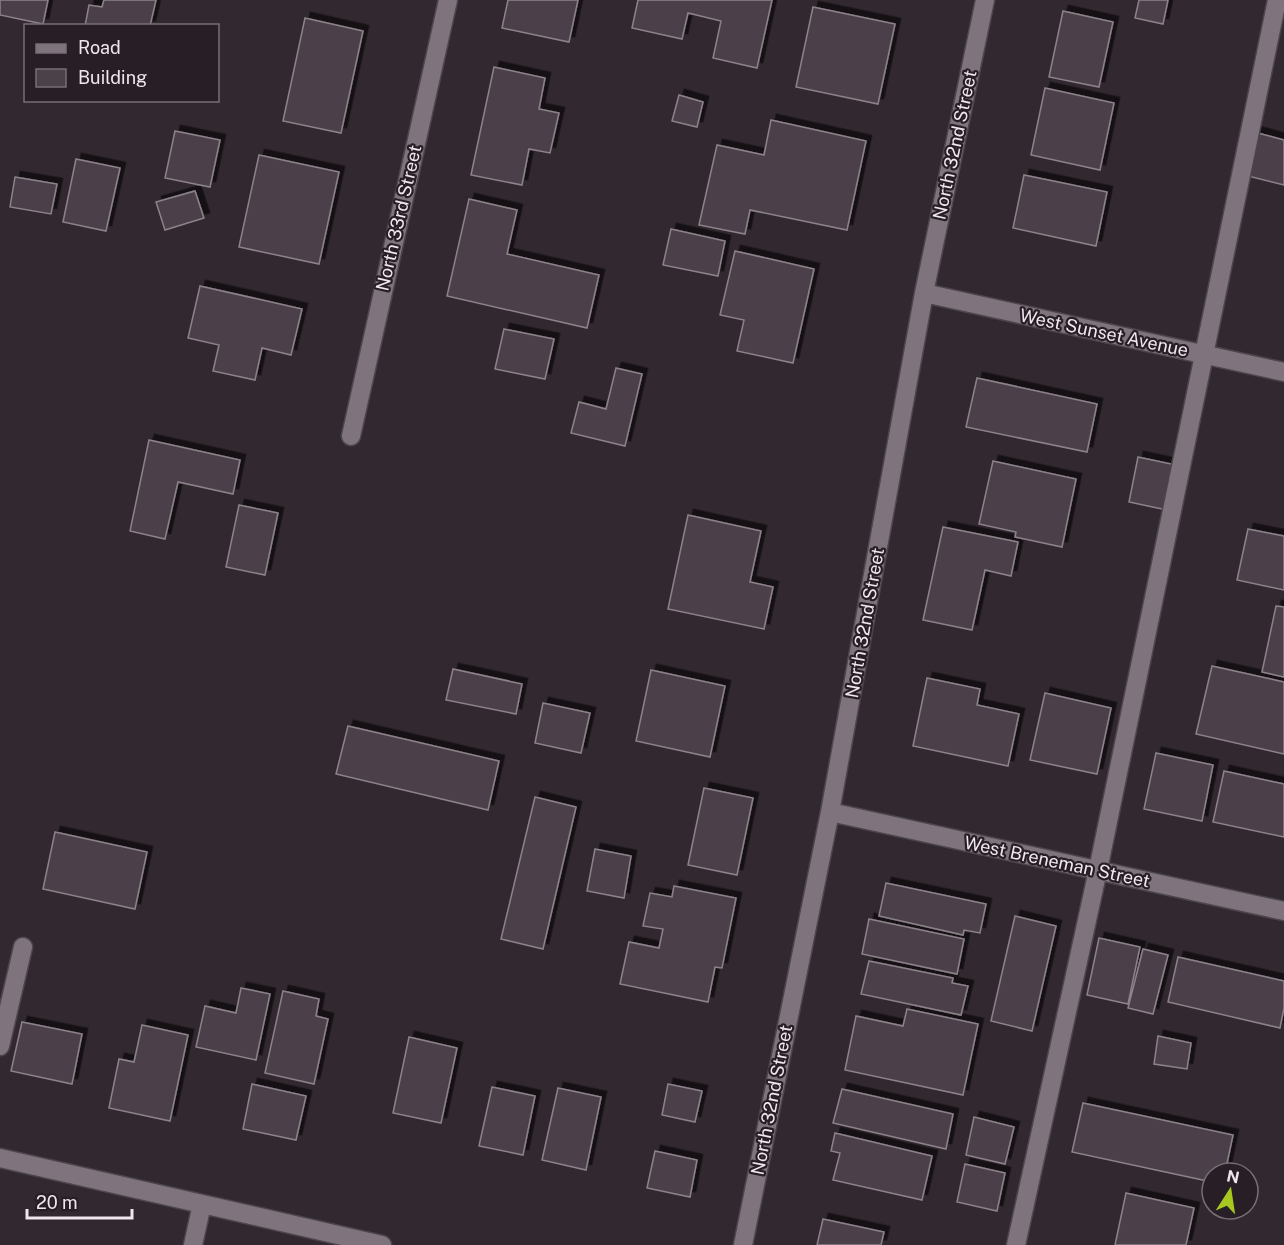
<svg xmlns="http://www.w3.org/2000/svg" width="1284" height="1245" font-family="'Public Sans',sans-serif">
<style>
.building{fill:#4b4149;stroke:#8d828b;stroke-width:1.5;filter:url(#shadow)}
.lines{fill:none;stroke-linecap:round;stroke-linejoin:round}
.service-casing{stroke:#4c454b;stroke-width:21}
.minor-casing{stroke:#4c454b;stroke-width:21}
.service{stroke:#7f747d;stroke-width:18}
.minor{stroke:#7f747d;stroke-width:18}
.labels{text-anchor:middle;stroke-width:4.5;stroke-linejoin:round;paint-order:stroke}
.street-label{font-size:18px;fill:#eee8ed;stroke:#281f26}
</style>
<defs>
<filter id="shadow"><feDropShadow dx="5.5" dy="-5.5" stdDeviation="0" flood-color="#0009"/></filter>
</defs>
<rect width="100%" height="100%" fill="#322830"/>
<path class="building" d="M 0,0 L 48,0 L 43,24 L 0,15 Z
M 104,0 L 156,0 L 150,26 L 85,26 L 89,5 L 102,7 Z
M 508,0 L 578,0 L 569,42 L 502,28 Z
M 638,0 L 772,0 L 757,68 L 713,58 L 721,21 L 688,13 L 682,39 L 632,28 Z
M 1139,0 L 1168,0 L 1163,24 L 1135,18 Z
M 813,7 L 895,24 L 878,104 L 796,87 Z
M 1063,11 L 1113,22 L 1099,87 L 1049,77 Z
M 305,18 L 363,31 L 341,133 L 283,121 Z
M 494,67 L 545,78 L 539,109 L 559,113 L 550,153 L 529,149 L 522,185 L 471,175 Z
M 1045,88 L 1114,103 L 1100,170 L 1031,155 Z
M 679,95 L 703,102 L 697,127 L 672,121 Z
M 771,120 L 866,141 L 847,230 L 750,210 L 745,234 L 699,225 L 717,145 L 764,155 Z
M 175,131 L 220,140 L 210,187 L 165,178 Z
M 1254,132 L 1284,140 L 1284,185 L 1244,175 Z
M 259,155 L 339,172 L 319,264 L 239,247 Z
M 76,159 L 120,168 L 106,231 L 63,222 Z
M 1024,175 L 1107,192 L 1096,246 L 1013,228 Z
M 15,177 L 57,184 L 51,214 L 10,207 Z
M 195,191 L 204,218 L 165,230 L 156,202 Z
M 469,199 L 517,210 L 507,254 L 599,275 L 587,328 L 447,296 Z
M 671,229 L 725,241 L 718,276 L 663,265 Z
M 735,251 L 814,269 L 793,363 L 737,351 L 744,320 L 720,315 Z
M 200,286 L 302,309 L 291,355 L 262,348 L 255,380 L 213,371 L 219,345 L 188,338 Z
M 504,329 L 554,339 L 545,379 L 495,369 Z
M 616,368 L 642,374 L 625,446 L 571,433 L 579,402 L 606,409 Z
M 977,378 L 1097,404 L 1087,452 L 966,427 Z
M 149,440 L 240,460 L 233,494 L 178,482 L 165,539 L 130,531 Z
M 1138,457 L 1176,465 L 1167,510 L 1129,502 Z
M 993,461 L 1076,479 L 1062,547 L 1015,537 L 1016,532 L 979,524 Z
M 239,505 L 278,513 L 265,575 L 226,567 Z
M 688,515 L 761,531 L 750,582 L 773,587 L 764,629 L 668,609 Z
M 943,527 L 1018,542 L 1011,576 L 985,570 L 972,630 L 923,620 Z
M 1248,529 L 1284,536 L 1284,590 L 1237,580 Z
M 1276,606 L 1284,607 L 1284,677 L 1262,672 Z
M 1212,666 L 1284,682 L 1284,754 L 1196,734 Z
M 453,669 L 522,684 L 516,714 L 446,700 Z
M 651,670 L 725,686 L 710,757 L 636,741 Z
M 927,678 L 980,689 L 977,705 L 1019,714 L 1008,766 L 913,746 Z
M 1045,693 L 1111,708 L 1097,774 L 1030,760 Z
M 543,703 L 590,713 L 581,753 L 535,743 Z
M 348,726 L 499,761 L 488,810 L 336,774 Z
M 1156,753 L 1213,765 L 1202,821 L 1144,809 Z
M 1224,771 L 1284,784 L 1284,837 L 1213,822 Z
M 704,788 L 753,798 L 737,875 L 688,865 Z
M 535,797 L 576,807 L 543,949 L 501,939 Z
M 55,832 L 147,852 L 135,909 L 43,889 Z
M 595,849 L 631,856 L 624,898 L 587,891 Z
M 886,883 L 986,904 L 980,933 L 964,930 L 963,935 L 879,916 Z
M 674,886 L 736,898 L 722,968 L 715,967 L 708,1002 L 620,984 L 629,942 L 659,948 L 663,929 L 643,926 L 650,893 L 672,897 Z
M 1015,916 L 1056,926 L 1032,1031 L 991,1021 Z
M 869,919 L 964,939 L 957,974 L 862,954 Z
M 1099,938 L 1140,947 L 1128,1004 L 1087,995 Z
M 1143,949 L 1168,955 L 1153,1014 L 1128,1008 Z
M 1178,957 L 1284,981 L 1284,1008 L 1280,1028 L 1168,1002 Z
M 869,961 L 953,978 L 952,983 L 968,986 L 961,1015 L 861,994 Z
M 241,988 L 270,994 L 256,1060 L 196,1047 L 205,1006 L 236,1013 Z
M 283,991 L 319,999 L 316,1016 L 328,1019 L 314,1084 L 265,1073 Z
M 907,1009 L 978,1024 L 963,1095 L 845,1070 L 856,1016 L 903,1026 Z
M 22,1022 L 82,1034 L 72,1084 L 11,1071 Z
M 142,1025 L 188,1035 L 170,1121 L 109,1108 L 119,1059 L 134,1062 Z
M 1158,1036 L 1191,1043 L 1187,1069 L 1154,1064 Z
M 409,1037 L 457,1048 L 441,1123 L 393,1113 Z
M 252,1084 L 306,1096 L 296,1140 L 243,1129 Z
M 668,1084 L 702,1091 L 695,1122 L 662,1115 Z
M 492,1087 L 535,1096 L 523,1155 L 479,1146 Z
M 558,1088 L 601,1097 L 586,1170 L 542,1160 Z
M 842,1089 L 953,1114 L 946,1149 L 833,1123 Z
M 1083,1103 L 1233,1135 L 1225,1173 L 1212,1173 L 1212,1182 L 1072,1152 Z
M 974,1117 L 1014,1127 L 1005,1164 L 966,1155 Z
M 835,1133 L 932,1156 L 922,1200 L 833,1180 L 840,1153 L 831,1151 Z
M 655,1151 L 697,1160 L 690,1197 L 647,1188 Z
M 965,1164 L 1005,1173 L 997,1211 L 957,1202 Z
M 1126,1193 L 1194,1208 L 1186,1245 L 1115,1245 Z
M 823,1219 L 884,1232 L 881,1245 L 817,1245 Z"/>
<g class="lines">
<g class="service-casing">
<path id="service" d="M 0,1046 L 23,947
M 1016,1245 L 1098,870 L 1277,0"/>
</g>
<g class="minor-casing">
<path id="minor" d="M 924,293 L 1284,372
M 351,436 L 448,0
M 830,812 L 1284,911
M 0,1158 L 382,1245
M 193,1245 L 202,1204
M 743,1245 L 830,812 L 924,293 L 985,0"/>
</g>
<use href="#service" class="service"/>
<use href="#minor" class="minor"/>
</g>
<g class="labels">
<g class="street-label">
<text transform="translate(955 145) rotate(-78)" y="6">North 32nd Street</text>
<text transform="translate(399 218) rotate(-77)" y="6">North 33rd Street</text>
<text transform="translate(1104 333) rotate(12)" y="6">West Sunset Avenue</text>
<text transform="translate(865 623) rotate(-80)" y="6">North 32nd Street</text>
<text transform="translate(1057 862) rotate(12)" y="6">West Breneman Street</text>
<text transform="translate(772 1100) rotate(-79)" y="6">North 32nd Street</text>
</g>
</g>
<rect x="24" y="24" width="195" height="78" fill="#281f26" stroke="#776f76" stroke-width="1.5"/>
<rect x="36" y="44" width="30" height="9" fill="#7f747d" stroke="#776f76" stroke-width="1.5"/>
<text x="78" y="54" font-size="18" fill="#eee8ed">Road</text>
<rect x="36" y="69" width="30" height="18" fill="#4b4149" stroke="#776f76" stroke-width="1.5"/>
<text x="78" y="84" font-size="18" fill="#eee8ed">Building</text>
<g transform="translate(1230 1191) rotate(12)"><circle r="28" fill="#281f26" stroke="#776f76" stroke-width="1.5"/>
<path d="M0-4.5L10 22L0 15L-10 22Z" fill="#a6c821"/>
<text y="-9" font-size="16" font-weight="bold" text-anchor="middle" fill="#eee8ed">N</text>
</g>
<path d="M27 1209v9h105v-9" fill="none" stroke="#eee8ed" stroke-width="3"/>
<text x="36" y="1209" font-size="18" fill="#eee8ed" stroke="#281f26" stroke-width="4.5" paint-order="stroke">20 m</text>
</svg>
